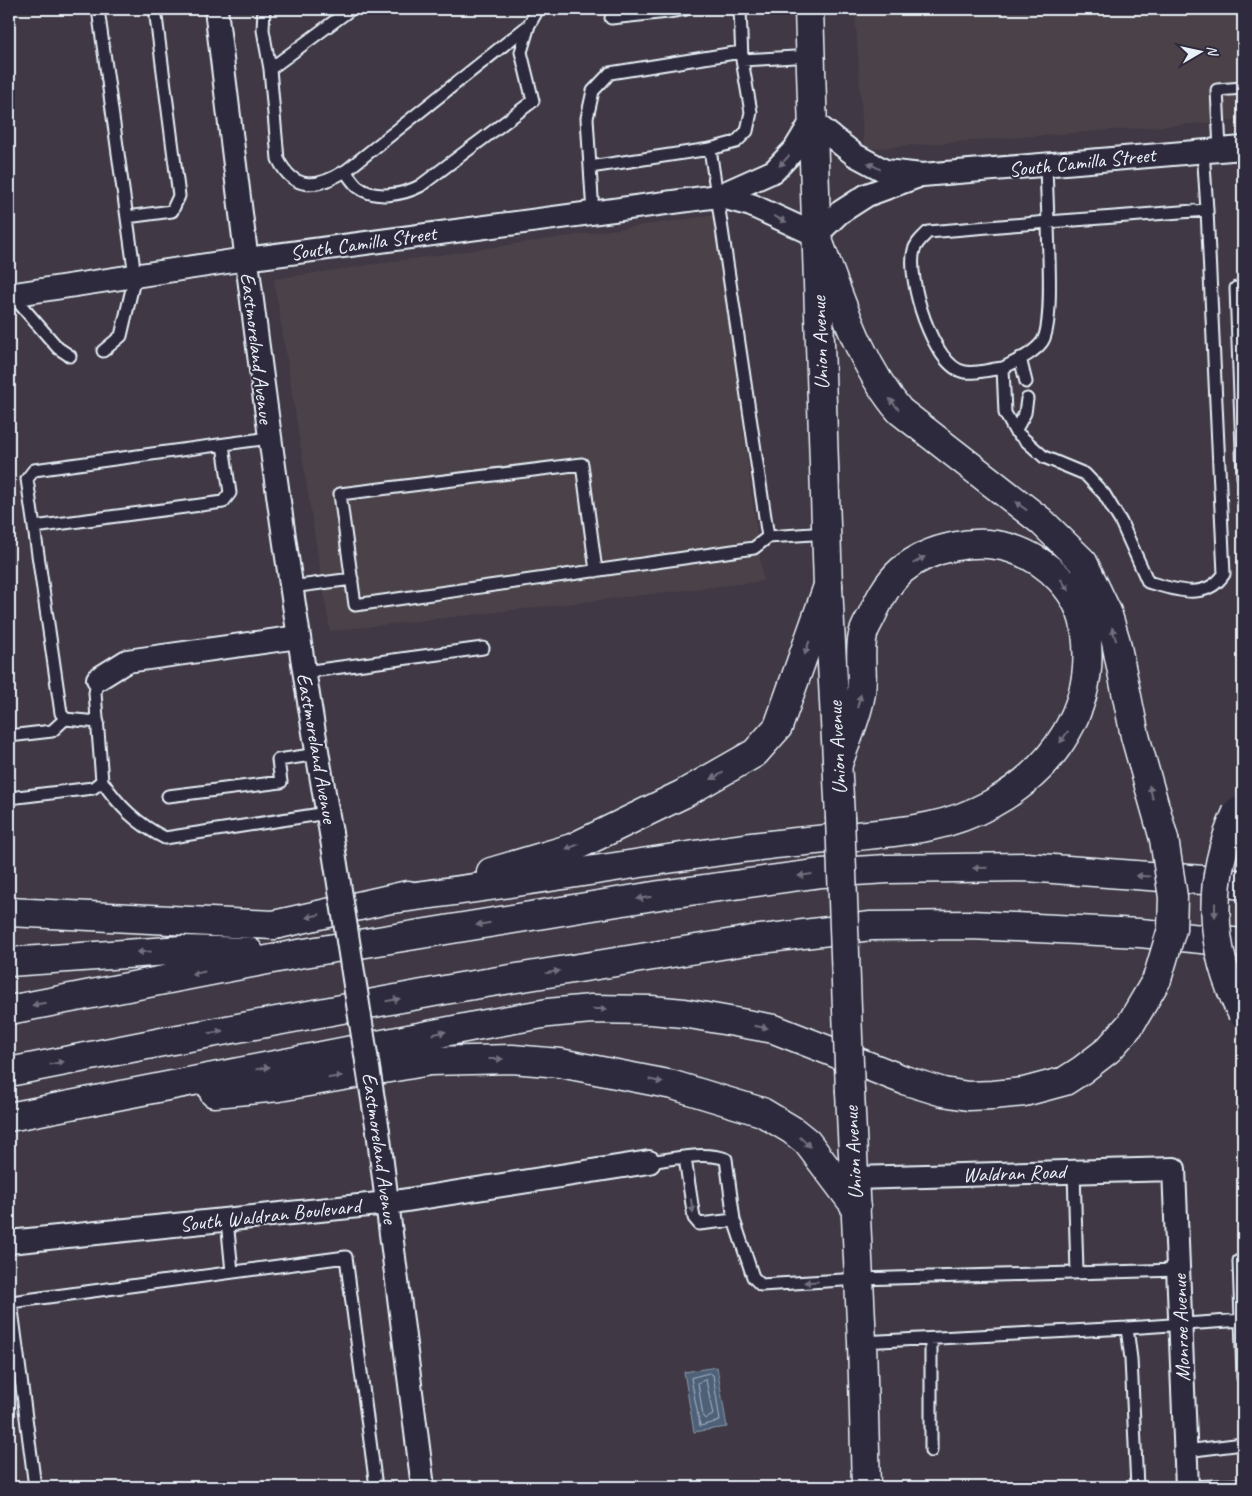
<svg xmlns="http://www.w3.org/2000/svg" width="1252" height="1496" font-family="Caveat,sans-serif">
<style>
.built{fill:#4c4249}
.water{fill:#4d6078;stroke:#8b9aab}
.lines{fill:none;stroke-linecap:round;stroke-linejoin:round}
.shore{stroke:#aab7c5;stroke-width:1}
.lane-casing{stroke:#e8f1f8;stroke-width:15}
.street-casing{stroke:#e8f1f8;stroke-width:26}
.primary-casing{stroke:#e8f1f8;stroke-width:31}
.highway-casing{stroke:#e8f1f8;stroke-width:31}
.lane{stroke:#2f2a3d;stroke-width:11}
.street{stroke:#2f2a3d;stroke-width:22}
.primary{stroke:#2f2a3d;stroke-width:28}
.highway{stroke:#2f2a3d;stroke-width:28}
.street-bridge-casing{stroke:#e8f1f8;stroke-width:26;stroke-linecap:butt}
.primary-bridge-casing{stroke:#e8f1f8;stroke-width:31;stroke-linecap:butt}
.highway-bridge-casing{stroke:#e8f1f8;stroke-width:31;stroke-linecap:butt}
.street-bridge{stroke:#2f2a3d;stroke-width:22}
.primary-bridge{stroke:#2f2a3d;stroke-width:28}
.highway-bridge{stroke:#2f2a3d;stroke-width:28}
.oneway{fill:#70707e}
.labels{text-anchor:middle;stroke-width:4;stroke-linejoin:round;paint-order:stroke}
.street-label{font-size:21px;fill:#e8f1f8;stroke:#2f2a3d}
</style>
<rect width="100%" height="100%" fill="#403844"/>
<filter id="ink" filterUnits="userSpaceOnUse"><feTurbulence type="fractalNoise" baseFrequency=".02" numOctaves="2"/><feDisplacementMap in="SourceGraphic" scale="10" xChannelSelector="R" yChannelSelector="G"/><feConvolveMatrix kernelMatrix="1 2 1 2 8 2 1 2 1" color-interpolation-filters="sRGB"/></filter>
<g filter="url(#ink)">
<path class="built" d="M 855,9 L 1243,9 L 1243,120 L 864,149 Z
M 715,215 L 763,581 L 330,631 L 274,279 Z"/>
<path class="water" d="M 717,1367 L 727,1427 L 694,1432 L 684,1372 Z"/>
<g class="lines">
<path class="shore" d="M 710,1373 L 713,1375 L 720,1421 L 700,1426 L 691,1378 Z
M 706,1380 L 713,1415 L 705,1419 L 703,1417 L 698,1383 Z"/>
<g class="lane-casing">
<path id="lane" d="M 98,9 L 135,276 L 121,336 L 103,351
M 264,9 L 263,30 L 270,69
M 351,9 L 270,69 L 278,159 C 294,192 318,188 345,171 C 349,176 353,183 358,187 C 374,200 403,195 420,186 L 533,101 L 521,52 L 529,25 L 538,9
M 668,12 L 686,9
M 611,18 L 668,12 L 668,9
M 742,60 L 812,56
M 710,149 L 768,537
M 1203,149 L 1207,210
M 1220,149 L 1217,90 L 1243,88
M 590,167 L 587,118 L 593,91 L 610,73 L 741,52
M 343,173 L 529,25
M 593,213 L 590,167 L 710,149 L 736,142 L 747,131 L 751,112 L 742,60 L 740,9
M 127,217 L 172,211 L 179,196 L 155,9
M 1243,288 L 1236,288 L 1243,477
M 12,295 L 58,348 L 70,356
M 1020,358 L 1026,382
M 1003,368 C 1016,361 1033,354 1042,342 C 1054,326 1048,245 1048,222 L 1207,210 L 1224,574 C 1206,601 1176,590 1148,582 L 1121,522 L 1104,494 L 1085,474 L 1044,457 L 1015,431 L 1005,413 L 1003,368 C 991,369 976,374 965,372 C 933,368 906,277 914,250 C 916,243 922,238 928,232 L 1048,222 L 1046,166
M 1015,431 L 1025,413 L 1027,399
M 34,527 L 223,502 L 230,493 L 223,445
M 596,571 L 582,464 L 340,494 L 355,605 L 754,548 L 768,537 L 827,533
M 291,587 L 352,579
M 304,672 L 483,648
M 98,722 L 65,719 L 61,713 L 27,479 L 34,470 L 269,438
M 9,736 L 52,731 L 65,719
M 102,781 C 119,806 137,824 165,838 L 327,813
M 168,796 L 281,782 L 278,760 L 318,754
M 9,798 L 93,788 L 102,781 L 95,693 L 98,679
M 649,1162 C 674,1159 702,1151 726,1159 L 734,1220 L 699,1224 L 694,1218 L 685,1158
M 1074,1172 L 1077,1272
M 227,1220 L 232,1272
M 734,1220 L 753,1277 L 761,1285 L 859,1279 L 1179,1270
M 1243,1260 L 1239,1261 L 1243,1378
M 1127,1328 L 1243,1320
M 862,1342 L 1127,1328 L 1131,1359 L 1137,1487
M 931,1451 L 931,1339
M 1186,1451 L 1243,1444
M 35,1487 L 11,1302 L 346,1257 L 376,1487
M 1187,1487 L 1243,1485"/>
</g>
<g class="street-casing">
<path id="street" d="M 216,9 C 249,284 283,559 331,833
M 718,196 L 751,205 L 816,235 L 839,213 L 867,195 L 916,177
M 9,295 L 246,259 L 718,196 L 774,171 L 795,149 L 812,121 L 855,155 L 885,171 L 922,175 L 1243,148
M 98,679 L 127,661 L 298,637
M 378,1131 L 423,1487
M 854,1178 L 1174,1169 L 1187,1487
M 9,1242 L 388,1203 L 649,1162"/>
</g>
<g class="primary-casing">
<path id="primary" d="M 809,9 L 828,586 L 840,817
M 850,1092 L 862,1342 L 866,1487"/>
</g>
<g class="highway-casing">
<path id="highway" d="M 816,235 C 839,294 858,362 900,411 L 1041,521 L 1083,562 L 1107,612 L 1116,642 L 1135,736 L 1164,839
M 491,872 L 572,848 L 683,794 L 755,753 L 778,727 L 828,586
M 392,899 C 510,885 626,864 744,848 C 781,843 819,840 857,836 C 906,831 947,828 991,804 C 1055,769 1096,706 1086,633 C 1081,592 1048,560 1010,548 C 975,538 930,547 902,570 C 887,583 879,600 871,617 C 868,623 864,629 863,635 C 858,655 865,678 860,698 C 856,720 845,743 838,764
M 9,912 L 274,925 L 408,895
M 9,962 L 183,950 L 249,952
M 9,1010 L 298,954 L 660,895 L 822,873 L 888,869 L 1026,867 L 1203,880 L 1243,885
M 9,1072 L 162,1042 L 461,987 L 752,940 L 871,926 L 971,925 L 1140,933 L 1243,943
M 214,1093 L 279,1087 L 430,1061 L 512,1059 L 560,1063 L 673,1085 L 762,1112 L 792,1130 L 807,1142 L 856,1207
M 9,1117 L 475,1026 L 548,1013 L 591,1009 L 651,1010 L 684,1013 L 774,1029 L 904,1080 L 943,1092 L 968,1096 L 993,1095 L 1024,1092 L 1065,1081 L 1082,1070 L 1108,1050 L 1130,1025 L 1157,979"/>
</g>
<use href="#lane" class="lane"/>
<use href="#street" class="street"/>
<use href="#primary" class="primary"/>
<use href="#highway" class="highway"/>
<g class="street-bridge-casing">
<path id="street-bridge" d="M 331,833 L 378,1131"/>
</g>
<g class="primary-bridge-casing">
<path id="primary-bridge" d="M 840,817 L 850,1092"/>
</g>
<g class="highway-bridge-casing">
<path id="highway-bridge" d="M 1237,812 C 1207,878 1208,949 1242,1013
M 1157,979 L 1172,929 L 1173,897 L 1164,839"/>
</g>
<use href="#street-bridge" class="street-bridge"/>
<use href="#primary-bridge" class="primary-bridge"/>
<use href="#highway-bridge" class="highway-bridge"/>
</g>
<defs><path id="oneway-solid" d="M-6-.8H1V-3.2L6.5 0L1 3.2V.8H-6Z" transform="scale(1.25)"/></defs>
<g class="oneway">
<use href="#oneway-solid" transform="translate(784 161) rotate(133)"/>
<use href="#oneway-solid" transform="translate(874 166) rotate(-152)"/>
<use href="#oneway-solid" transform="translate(780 219) rotate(25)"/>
<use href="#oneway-solid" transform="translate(894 404) rotate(-131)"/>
<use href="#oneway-solid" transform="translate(1021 506) rotate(-144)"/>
<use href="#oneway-solid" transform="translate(919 560) rotate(-30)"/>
<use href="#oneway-solid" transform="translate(1065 585) rotate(54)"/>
<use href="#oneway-solid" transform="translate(1114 634) rotate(-107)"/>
<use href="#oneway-solid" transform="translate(807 648) rotate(109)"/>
<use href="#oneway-solid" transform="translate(859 701) rotate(-75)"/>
<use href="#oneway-solid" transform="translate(1064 737) rotate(125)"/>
<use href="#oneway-solid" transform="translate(717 776) rotate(151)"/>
<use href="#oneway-solid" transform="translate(1151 792) rotate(-105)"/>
<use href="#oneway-solid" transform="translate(572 847) rotate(158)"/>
<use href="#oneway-solid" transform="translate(980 868) rotate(179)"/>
<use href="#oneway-solid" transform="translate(805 875) rotate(172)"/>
<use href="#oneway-solid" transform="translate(1143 876) rotate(-176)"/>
<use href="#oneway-solid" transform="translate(644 898) rotate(171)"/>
<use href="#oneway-solid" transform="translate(1215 910) rotate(90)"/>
<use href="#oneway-solid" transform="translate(313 916) rotate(168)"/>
<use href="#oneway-solid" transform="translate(483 924) rotate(171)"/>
<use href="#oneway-solid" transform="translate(144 952) rotate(177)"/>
<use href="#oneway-solid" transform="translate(553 972) rotate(-9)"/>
<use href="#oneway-solid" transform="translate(198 973) rotate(169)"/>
<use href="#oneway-solid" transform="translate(393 1000) rotate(-10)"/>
<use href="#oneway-solid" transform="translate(39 1004) rotate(169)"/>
<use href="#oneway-solid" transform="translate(600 1009)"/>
<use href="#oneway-solid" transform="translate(761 1027) rotate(9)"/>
<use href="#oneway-solid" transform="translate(216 1032) rotate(-10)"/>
<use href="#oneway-solid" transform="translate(439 1033) rotate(-11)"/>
<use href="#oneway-solid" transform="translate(496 1059)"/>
<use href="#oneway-solid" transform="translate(57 1063) rotate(-11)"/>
<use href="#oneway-solid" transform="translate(263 1068) rotate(-11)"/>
<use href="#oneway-solid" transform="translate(335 1077) rotate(-9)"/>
<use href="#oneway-solid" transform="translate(656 1081) rotate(14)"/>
<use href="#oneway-solid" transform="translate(805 1142) rotate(44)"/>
<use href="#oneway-solid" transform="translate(692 1206) rotate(81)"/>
<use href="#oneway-solid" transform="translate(811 1282) rotate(176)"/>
</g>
</g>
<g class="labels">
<g class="street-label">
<text transform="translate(1082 162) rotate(-6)" y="7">South Camilla Street</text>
<text transform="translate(363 243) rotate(-8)" y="7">South Camilla Street</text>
<text transform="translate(820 343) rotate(-92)" y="7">Union Avenue</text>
<text transform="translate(257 348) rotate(83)" y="7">Eastmoreland Avenue</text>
<text transform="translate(317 748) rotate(80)" y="7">Eastmoreland Avenue</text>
<text transform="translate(837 748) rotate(-93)" y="7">Union Avenue</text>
<text transform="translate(380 1148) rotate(82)" y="7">Eastmoreland Avenue</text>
<text transform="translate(853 1153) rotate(-93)" y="7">Union Avenue</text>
<text transform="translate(1014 1173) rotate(-2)" y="7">Waldran Road</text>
<text transform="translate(270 1215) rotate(-6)" y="7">South Waldran Boulevard</text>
<text transform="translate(1181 1328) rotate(-92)" y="7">Monroe Avenue</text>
</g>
</g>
<rect width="1252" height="1496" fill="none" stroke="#2f2a3d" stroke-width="30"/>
<rect x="15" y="15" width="1222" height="1466" fill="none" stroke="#e8f1f8" stroke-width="2" filter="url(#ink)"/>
<g transform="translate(1200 52) rotate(81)" stroke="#2f2a3d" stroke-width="4" paint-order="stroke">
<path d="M0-4L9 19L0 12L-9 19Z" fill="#e8f1f8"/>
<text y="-8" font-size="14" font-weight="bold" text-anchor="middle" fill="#e8f1f8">N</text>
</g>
</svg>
